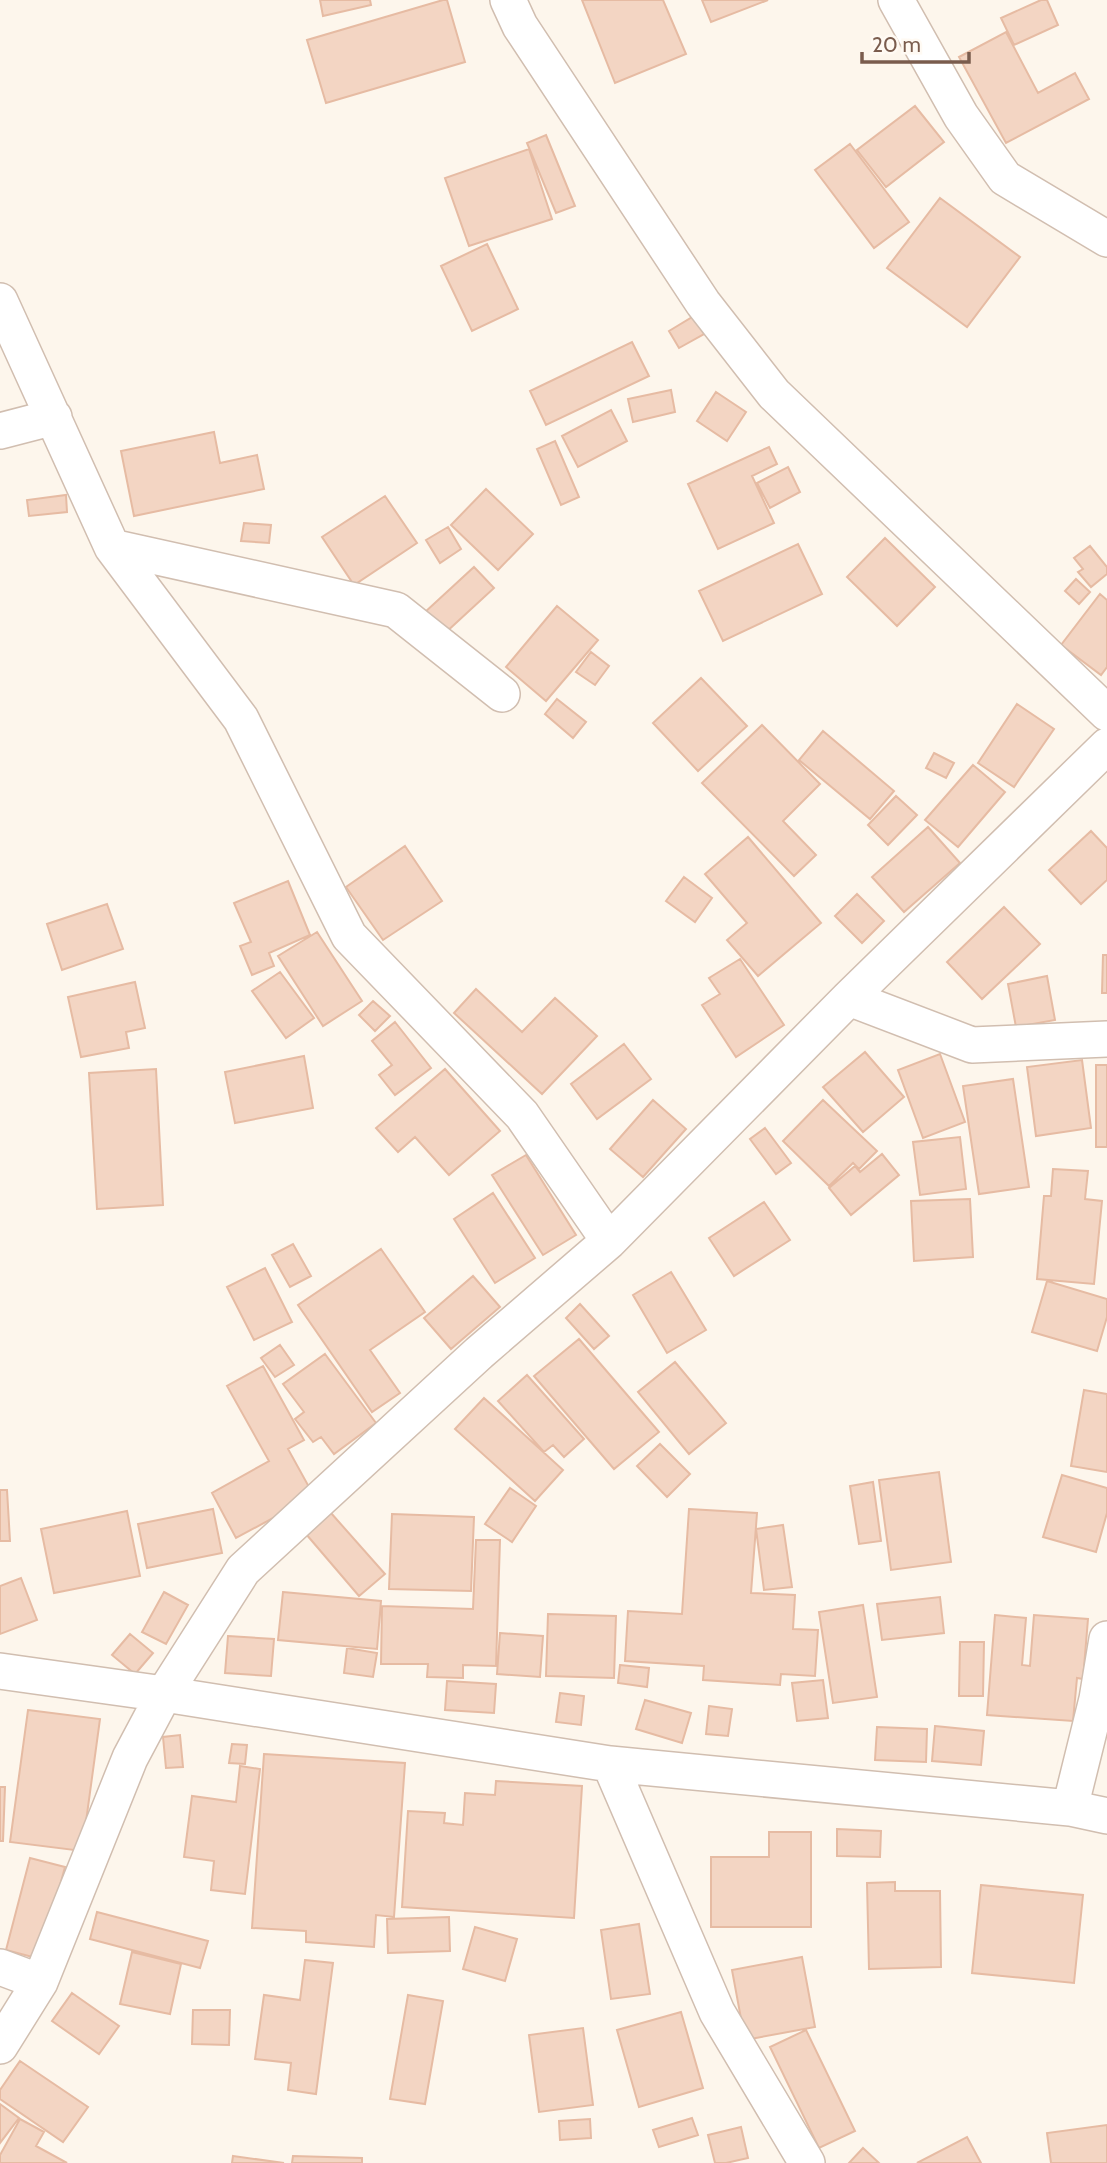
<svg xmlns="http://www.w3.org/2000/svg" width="1107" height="2163" font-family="Cabin,sans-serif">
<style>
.building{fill:#f3d5c3;stroke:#e6bba3;stroke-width:2}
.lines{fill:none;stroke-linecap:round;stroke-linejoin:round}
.minor-casing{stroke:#d1beb0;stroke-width:38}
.minor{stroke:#fff;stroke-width:35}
</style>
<rect width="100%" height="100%" fill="#fdf6ec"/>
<path class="building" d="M 320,0 L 370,0 L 371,5 L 323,16 Z
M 443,0 L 447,0 L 465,62 L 326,103 L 307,40 Z
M 582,0 L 663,0 L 686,54 L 615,83 Z
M 702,0 L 768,0 L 711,22 Z
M 1041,0 L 1047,0 L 1058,25 L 1014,45 L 1001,18 Z
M 1006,32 L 1038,93 L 1075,73 L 1089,99 L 1006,143 L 959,57 Z
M 915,106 L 944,142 L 886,187 L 857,150 Z
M 546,135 L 575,206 L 556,213 L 527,143 Z
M 850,144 L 909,222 L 874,248 L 815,170 Z
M 529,149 L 552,219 L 469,246 L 445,178 Z
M 940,198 L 1020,257 L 967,327 L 887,268 Z
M 487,244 L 518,309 L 472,331 L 441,266 Z
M 694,316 L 704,334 L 679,348 L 669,331 Z
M 632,342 L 649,376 L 546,425 L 530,391 Z
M 671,390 L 675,412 L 633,422 L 628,399 Z
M 716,392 L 746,412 L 727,441 L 697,421 Z
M 611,410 L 627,441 L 578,467 L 562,436 Z
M 214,432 L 220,463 L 257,455 L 264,489 L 134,516 L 121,451 Z
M 555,441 L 579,497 L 561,505 L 537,449 Z
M 769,447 L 777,464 L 752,476 L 774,523 L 718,549 L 688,484 Z
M 788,467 L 800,492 L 770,508 L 757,483 Z
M 486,489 L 533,534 L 498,570 L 451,525 Z
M 66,495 L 67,512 L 29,516 L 27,500 Z
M 385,496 L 417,543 L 354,585 L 322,537 Z
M 244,523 L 271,525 L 269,543 L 241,541 Z
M 448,527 L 461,549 L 440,563 L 426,540 Z
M 885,538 L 935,587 L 897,626 L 847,577 Z
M 798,544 L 822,594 L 723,641 L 699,591 Z
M 1090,546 L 1107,567 L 1107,574 L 1091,587 L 1078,572 L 1083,569 L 1074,558 Z
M 474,567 L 494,588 L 444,634 L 424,613 Z
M 1076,579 L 1090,592 L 1079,604 L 1065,591 Z
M 1100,594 L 1107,600 L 1107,667 L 1101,675 L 1061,645 Z
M 557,606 L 598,640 L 546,701 L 506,667 Z
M 591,652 L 609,666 L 595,685 L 576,672 Z
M 701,678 L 747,726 L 698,771 L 653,723 Z
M 557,699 L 586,722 L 573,738 L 545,714 Z
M 1017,704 L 1054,729 L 1014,787 L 978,763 Z
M 762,725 L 820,784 L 783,821 L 816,855 L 794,876 L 702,783 Z
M 823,731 L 894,791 L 870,819 L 799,760 Z
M 934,753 L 954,763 L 946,778 L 926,768 Z
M 973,765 L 1005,792 L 958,847 L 925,820 Z
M 896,796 L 917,815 L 888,845 L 868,825 Z
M 928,827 L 960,863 L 904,912 L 872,877 Z
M 1091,831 L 1107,848 L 1107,880 L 1081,904 L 1049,870 Z
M 748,837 L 821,923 L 758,976 L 727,940 L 747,923 L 705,874 Z
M 405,846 L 442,901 L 383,940 L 346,887 Z
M 684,877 L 712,898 L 695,922 L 666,901 Z
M 288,881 L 310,935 L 269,953 L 274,966 L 252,975 L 240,946 L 251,942 L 234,903 Z
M 857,894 L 884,921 L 862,943 L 835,916 Z
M 107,904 L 123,949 L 62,970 L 47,924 Z
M 1004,907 L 1040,944 L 982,999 L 947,962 Z
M 317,932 L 362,1001 L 323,1026 L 278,956 Z
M 1103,955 L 1107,955 L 1107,993 L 1102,993 Z
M 740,959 L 784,1025 L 736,1057 L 702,1005 L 720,994 L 709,978 Z
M 280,972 L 314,1018 L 286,1038 L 252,991 Z
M 1047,976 L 1055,1020 L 1016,1027 L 1008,984 Z
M 135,982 L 145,1028 L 126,1032 L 129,1048 L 81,1057 L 68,997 Z
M 476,989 L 522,1032 L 555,998 L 597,1036 L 542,1094 L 454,1013 Z
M 373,1001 L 390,1016 L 375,1031 L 359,1015 Z
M 395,1022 L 431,1068 L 395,1095 L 379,1075 L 392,1065 L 372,1041 Z
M 624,1044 L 651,1079 L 597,1119 L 571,1084 Z
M 865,1052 L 904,1097 L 863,1132 L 823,1087 Z
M 940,1054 L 965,1122 L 923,1138 L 898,1070 Z
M 304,1056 L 313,1108 L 235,1123 L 225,1072 Z
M 1082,1060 L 1091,1128 L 1036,1136 L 1027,1067 Z
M 1096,1065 L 1107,1065 L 1107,1147 L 1096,1147 Z
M 156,1069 L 163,1205 L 97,1209 L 89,1073 Z
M 445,1069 L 500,1131 L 449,1175 L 415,1137 L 398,1152 L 376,1128 Z
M 1013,1079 L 1029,1187 L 979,1194 L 963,1086 Z
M 653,1100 L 686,1129 L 643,1177 L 610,1149 Z
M 823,1100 L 877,1151 L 859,1169 L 853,1163 L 829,1186 L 783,1141 Z
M 765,1128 L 791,1163 L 776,1174 L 750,1139 Z
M 960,1137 L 966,1189 L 920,1195 L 913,1142 Z
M 882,1154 L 899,1175 L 851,1215 L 829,1188 L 855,1166 L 860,1172 Z
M 526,1155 L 576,1235 L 543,1255 L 492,1175 Z
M 1053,1169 L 1088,1171 L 1085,1199 L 1102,1201 L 1094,1284 L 1037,1279 L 1044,1196 L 1051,1196 Z
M 493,1193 L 535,1258 L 495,1283 L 454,1219 Z
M 970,1199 L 973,1257 L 914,1261 L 911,1201 Z
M 764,1202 L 790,1240 L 734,1276 L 709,1238 Z
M 293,1244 L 311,1276 L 290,1287 L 272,1255 Z
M 381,1249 L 425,1312 L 370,1350 L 400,1393 L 372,1412 L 298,1305 Z
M 265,1268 L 292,1322 L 254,1340 L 227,1287 Z
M 671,1272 L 706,1330 L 667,1353 L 633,1295 Z
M 473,1276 L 500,1307 L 451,1349 L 424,1318 Z
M 1047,1281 L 1107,1299 L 1107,1317 L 1097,1351 L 1032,1332 Z
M 580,1304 L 609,1336 L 594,1349 L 566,1318 Z
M 579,1339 L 659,1432 L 614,1469 L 534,1376 Z
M 280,1345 L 294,1365 L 275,1377 L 261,1358 Z
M 325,1354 L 376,1423 L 334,1454 L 321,1437 L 313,1442 L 295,1419 L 304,1412 L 283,1384 Z
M 675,1362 L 726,1423 L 689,1454 L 638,1392 Z
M 263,1366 L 304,1440 L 288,1449 L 314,1496 L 236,1538 L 212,1493 L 269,1461 L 227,1386 Z
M 527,1375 L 584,1439 L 564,1457 L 553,1445 L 544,1452 L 498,1401 Z
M 1084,1390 L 1107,1394 L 1107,1472 L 1071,1466 Z
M 484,1398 L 563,1470 L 535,1501 L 455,1429 Z
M 660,1444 L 690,1474 L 667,1497 L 637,1466 Z
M 939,1472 L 951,1562 L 891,1570 L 879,1480 Z
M 1062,1475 L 1107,1488 L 1107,1513 L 1096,1552 L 1043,1537 Z
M 873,1482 L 881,1541 L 859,1544 L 850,1486 Z
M 510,1488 L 536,1506 L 512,1542 L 485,1524 Z
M 0,1490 L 7,1490 L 10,1541 L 0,1541 Z
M 213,1509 L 222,1553 L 147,1568 L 138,1524 Z
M 689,1509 L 757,1513 L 751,1593 L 795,1595 L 793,1629 L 818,1630 L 815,1676 L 781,1674 L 780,1685 L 703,1680 L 704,1666 L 625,1661 L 628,1611 L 682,1614 Z
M 127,1511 L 140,1576 L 54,1593 L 41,1529 Z
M 331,1513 L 385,1574 L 359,1596 L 306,1534 Z
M 392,1514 L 474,1517 L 471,1591 L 389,1589 Z
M 783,1525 L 792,1587 L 764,1590 L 756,1529 Z
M 476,1540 L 500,1540 L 496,1666 L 463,1665 L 463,1678 L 427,1677 L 428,1664 L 381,1664 L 382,1606 L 473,1609 Z
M 21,1578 L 37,1620 L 0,1634 L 0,1586 Z
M 164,1592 L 188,1605 L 166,1644 L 142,1632 Z
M 283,1592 L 381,1601 L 377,1649 L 278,1640 Z
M 940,1597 L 944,1633 L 882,1640 L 877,1604 Z
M 863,1605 L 877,1697 L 833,1703 L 819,1612 Z
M 548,1614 L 616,1616 L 614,1678 L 546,1676 Z
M 995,1615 L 1026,1618 L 1022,1665 L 1030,1666 L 1034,1615 L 1088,1619 L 1083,1679 L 1077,1678 L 1073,1721 L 987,1715 Z
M 500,1633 L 543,1636 L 540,1677 L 497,1674 Z
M 130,1634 L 153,1653 L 135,1674 L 112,1655 Z
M 228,1636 L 274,1639 L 271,1676 L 225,1673 Z
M 960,1642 L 984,1642 L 983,1696 L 959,1696 Z
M 347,1648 L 377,1653 L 373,1677 L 344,1673 Z
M 620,1665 L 649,1668 L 647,1687 L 618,1683 Z
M 823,1680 L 828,1718 L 797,1721 L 792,1683 Z
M 447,1681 L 496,1684 L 494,1713 L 445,1710 Z
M 560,1693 L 584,1696 L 581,1725 L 556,1722 Z
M 645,1700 L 691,1713 L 682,1743 L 636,1729 Z
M 709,1706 L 732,1709 L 728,1736 L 706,1734 Z
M 28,1710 L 100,1719 L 82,1851 L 10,1842 Z
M 935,1726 L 984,1731 L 981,1765 L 932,1761 Z
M 877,1727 L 927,1729 L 926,1762 L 875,1760 Z
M 180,1735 L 183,1767 L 166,1768 L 163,1737 Z
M 232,1744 L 247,1745 L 245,1764 L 229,1763 Z
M 264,1754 L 405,1763 L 394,1917 L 376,1915 L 374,1947 L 306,1942 L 306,1931 L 252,1928 Z
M 240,1766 L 260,1769 L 245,1894 L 211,1890 L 214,1861 L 184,1857 L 192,1796 L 236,1802 Z
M 496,1781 L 582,1786 L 574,1918 L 402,1907 L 408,1811 L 445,1813 L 444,1823 L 463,1825 L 465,1793 L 495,1795 Z
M 0,1787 L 5,1787 L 3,1841 L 0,1841 Z
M 837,1829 L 881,1831 L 880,1857 L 837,1856 Z
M 769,1832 L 811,1832 L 811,1927 L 711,1927 L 711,1857 L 769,1857 Z
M 30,1858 L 65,1867 L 40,1959 L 6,1950 Z
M 895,1882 L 895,1891 L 940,1891 L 941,1967 L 869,1969 L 867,1883 Z
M 981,1885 L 1083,1895 L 1074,1983 L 972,1973 Z
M 97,1912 L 208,1941 L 200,1968 L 90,1939 Z
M 449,1917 L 450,1951 L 388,1953 L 387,1919 Z
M 639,1924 L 650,1994 L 611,1999 L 601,1930 Z
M 475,1927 L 517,1939 L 505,1981 L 463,1969 Z
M 132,1952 L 181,1964 L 170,2014 L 120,2004 Z
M 802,1957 L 815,2027 L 745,2040 L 732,1970 Z
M 305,1960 L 333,1963 L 316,2094 L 288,2090 L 291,2063 L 255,2059 L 264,1995 L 300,2000 Z
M 72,1993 L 119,2026 L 99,2054 L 52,2021 Z
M 408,1995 L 443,2001 L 425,2104 L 390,2099 Z
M 193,2010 L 230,2010 L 229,2045 L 192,2044 Z
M 681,2012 L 703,2088 L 639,2107 L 617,2030 Z
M 583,2028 L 593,2105 L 539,2112 L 529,2035 Z
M 806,2030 L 855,2131 L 819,2148 L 770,2047 Z
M 20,2061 L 88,2107 L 63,2142 L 0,2099 L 0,2090 Z
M 0,2104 L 19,2118 L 0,2143 Z
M 692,2118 L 698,2135 L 659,2147 L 653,2130 Z
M 20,2119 L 44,2132 L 36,2146 L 67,2163 L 0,2163 L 0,2155 Z
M 590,2119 L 591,2138 L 560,2140 L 559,2121 Z
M 1107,2125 L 1107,2163 L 1051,2163 L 1047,2133 Z
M 741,2127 L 748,2158 L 726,2163 L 715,2163 L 708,2135 Z
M 967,2137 L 981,2163 L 917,2163 Z
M 863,2148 L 879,2163 L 849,2163 Z
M 233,2156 L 284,2163 L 232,2163 Z
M 293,2156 L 362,2158 L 362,2163 L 292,2163 Z"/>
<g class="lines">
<g class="minor-casing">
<path id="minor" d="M 508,0 L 520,26 L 703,303 L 774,394 L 1107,713
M 896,0 L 961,116 L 1005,178 L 1107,239
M 0,301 L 112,547 L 241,719 L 349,936 L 522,1115 L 609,1241
M 0,431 L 54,417
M 112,547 L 396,610 L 502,694
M 849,998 L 972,1045 L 1107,1039
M 0,1671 L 164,1694 L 610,1764 L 717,2012 L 807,2163
M 610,1764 L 1070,1808 L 1107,1816
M 1070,1808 L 1097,1699 L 1107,1639
M 0,1967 L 40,1982
M 0,2046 L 40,1982 L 130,1758 L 164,1694 L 243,1570 L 479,1353 L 609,1241 L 849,998 L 1107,746"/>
</g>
<use href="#minor" class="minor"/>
</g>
<path d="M862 52v10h107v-10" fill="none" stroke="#7a5c4d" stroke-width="3.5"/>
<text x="872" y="52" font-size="21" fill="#7a5c4d" stroke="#fffaf3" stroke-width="5" paint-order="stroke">20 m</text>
</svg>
